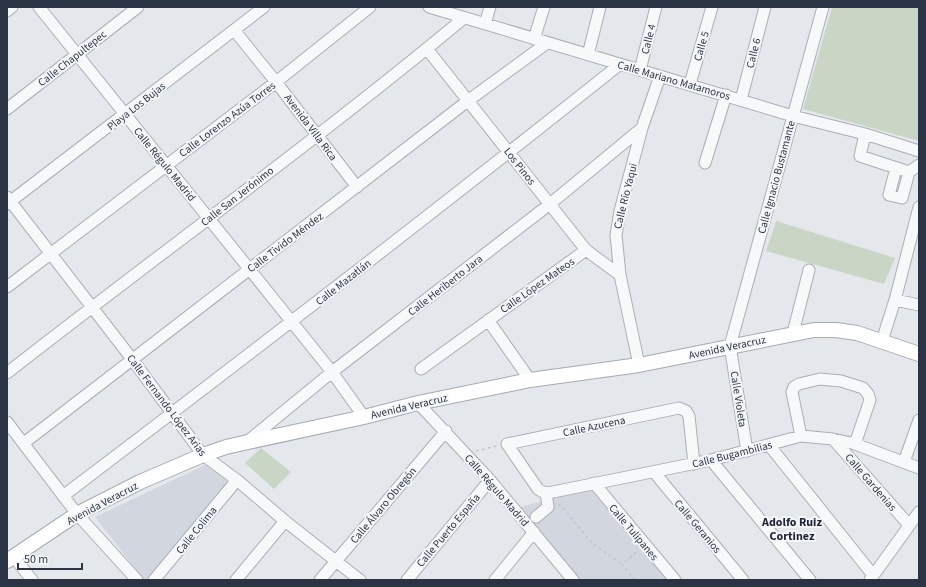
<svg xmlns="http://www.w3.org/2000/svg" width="926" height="587" font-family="'Source Sans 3',sans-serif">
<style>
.built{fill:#d2d6de}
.green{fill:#c9d6c5}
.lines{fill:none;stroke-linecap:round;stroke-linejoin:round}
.minor-casing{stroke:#a9aeb7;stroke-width:13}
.major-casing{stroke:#a3abb8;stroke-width:16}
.path{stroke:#c2c5cb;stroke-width:1.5;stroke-dasharray:3 3;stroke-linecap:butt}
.minor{stroke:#f7f8fa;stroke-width:11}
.major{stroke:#fff;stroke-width:14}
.labels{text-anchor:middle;stroke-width:4;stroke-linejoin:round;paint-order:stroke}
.street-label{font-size:11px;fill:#2b3445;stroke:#f4f6f9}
.neighbourhood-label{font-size:12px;font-weight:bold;fill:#1d2536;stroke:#f4f6f9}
</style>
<rect width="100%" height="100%" fill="#e4e7ec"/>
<path class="built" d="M 205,465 L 230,483 L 149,580 L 144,580 L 95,517 Z
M 590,489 L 668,580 L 580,580 L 520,507 Z"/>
<path class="green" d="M 832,7 L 919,7 L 919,141 L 803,109 Z
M 776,221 L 895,258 L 884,284 L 766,251 Z
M 261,448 L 291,472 L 274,489 L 245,463 Z"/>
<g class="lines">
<g class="minor-casing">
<path id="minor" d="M 39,7 L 332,372 L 364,417
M 429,7 L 793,116 L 865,134 L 919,151
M 7,11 L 12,7
M 485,24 L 490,7
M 234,30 L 276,82 L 357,187
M 534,39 L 544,7
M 427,49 L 586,250 L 620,275
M 588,55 L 600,7
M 640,70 L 656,7
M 690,84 L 712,7
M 741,100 L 765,7
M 7,109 L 138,7
M 865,134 L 860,156 L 909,172 L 919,165
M 705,163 L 726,95
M 896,168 L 889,195 L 902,198 L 909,172
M 7,197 L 132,359 L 203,455 L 237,480 L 285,521 L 360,580
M 7,204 L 264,7
M 7,287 L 276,82 L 370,7
M 895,300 L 919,305
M 488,320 L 530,380
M 793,333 L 809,270
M 882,341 L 895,300 L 919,207
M 639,365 L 620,275 L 616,235 L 620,211 L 642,128 L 660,76
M 421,369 L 586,250
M 7,373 C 159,254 316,141 464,18
M 418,403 L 490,480 L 573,580
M 7,422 L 77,514 L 137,580
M 801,436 L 792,392 L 794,387 L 799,384 L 820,379 L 841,381 L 863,388 L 868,394 L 870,400 L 855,444
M 833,439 L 909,525
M 248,441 L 332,372 L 550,204 L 642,128
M 24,443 L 469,100 L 547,43
M 769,445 L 873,575
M 747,451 L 730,346 L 823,7
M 711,460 L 810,580
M 904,462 L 919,420
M 694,464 L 689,416 L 686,411 L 679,408 L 507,444 L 538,489 L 543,492 L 548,493 L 711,460 L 801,436 L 833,439 L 855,444 L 919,468
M 654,472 L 743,580
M 594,483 L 675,580
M 63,496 C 250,354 436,211 619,65
M 536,517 L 548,507 L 546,493
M 13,556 L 32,580
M 154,580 L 237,480
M 236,580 L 285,521
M 320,580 L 446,431
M 407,580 L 490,480
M 495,580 L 534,532
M 870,580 L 919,512"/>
</g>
<g class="major-casing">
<path id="major" d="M 7,561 L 77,514 L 140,482 L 203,455 L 226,447 L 248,442 L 364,417 L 418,403 L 530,380 L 639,365 L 814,330 L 836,330 L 857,333 L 919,354"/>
</g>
<path class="path" d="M 476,451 L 497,446
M 558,505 L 560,505 L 593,544 L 622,564
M 635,580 L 622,564 L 638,551"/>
<use href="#minor" class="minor"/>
<use href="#major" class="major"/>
</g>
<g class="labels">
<g class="street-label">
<text transform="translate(648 39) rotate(-76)" y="4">Calle 4</text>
<text transform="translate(701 46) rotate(-74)" y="4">Calle 5</text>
<text transform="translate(753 53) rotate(-76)" y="4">Calle 6</text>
<text transform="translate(72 58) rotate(-38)" y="4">Calle Chapultepec</text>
<text transform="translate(674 80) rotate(16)" y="4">Calle Mariano Matamoros</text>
<text transform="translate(136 106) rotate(-38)" y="4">Playa Los Bujas</text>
<text transform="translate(227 119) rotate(-37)" y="4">Calle Lorenzo Azúa Torres</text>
<text transform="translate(311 127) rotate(53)" y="4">Avenida Villa Rica</text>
<text transform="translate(165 164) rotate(51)" y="4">Calle Régulo Madrid</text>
<text transform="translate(520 166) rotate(52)" y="4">Los Pinos</text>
<text transform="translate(776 177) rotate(-75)" y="4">Calle Ignacio Bustamante</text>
<text transform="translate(237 196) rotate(-38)" y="4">Calle San Jerónimo</text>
<text transform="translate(625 196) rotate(-76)" y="4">Calle Río Yaqui</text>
<text transform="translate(285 242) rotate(-37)" y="4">Calle Tivido Méndez</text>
<text transform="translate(343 282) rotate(-38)" y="4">Calle Mazatlán</text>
<text transform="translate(445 285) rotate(-38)" y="4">Calle Heriberto Jara</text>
<text transform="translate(537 285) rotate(-35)" y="4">Calle López Mateos</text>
<text transform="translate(727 347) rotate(-12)" y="4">Avenida Veracruz</text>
<text transform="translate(739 399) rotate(81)" y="4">Calle Violeta</text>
<text transform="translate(167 405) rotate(53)" y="4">Calle Fernando López Arias</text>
<text transform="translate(409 406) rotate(-13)" y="4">Avenida Veracruz</text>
<text transform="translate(594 426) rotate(-12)" y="4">Calle Azucena</text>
<text transform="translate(732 454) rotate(-14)" y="4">Calle Bugambilias</text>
<text transform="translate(871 482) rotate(49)" y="4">Calle Gardenias</text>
<text transform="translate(497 490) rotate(49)" y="4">Calle Régulo Madrid</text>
<text transform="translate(102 503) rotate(-28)" y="4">Avenida Veracruz</text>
<text transform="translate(383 505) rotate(-50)" y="4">Calle Álvaro Obregón</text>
<text transform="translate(698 526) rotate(50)" y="4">Calle Geranios</text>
<text transform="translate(196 530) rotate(-51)" y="4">Calle Colima</text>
<text transform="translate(448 530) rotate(-50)" y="4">Calle Puerto España</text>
<text transform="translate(634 532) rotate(50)" y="4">Calle Tulipanes</text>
</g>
<g class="neighbourhood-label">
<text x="792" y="526">Adolfo Ruiz<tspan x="792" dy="14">Cortinez</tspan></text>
</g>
</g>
<rect width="926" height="587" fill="none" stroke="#2b3445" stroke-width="16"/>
<path d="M18 563v6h64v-6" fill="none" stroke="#2b3445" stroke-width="2"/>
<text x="24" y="563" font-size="12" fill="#2b3445" stroke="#f4f6f9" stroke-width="3" paint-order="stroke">50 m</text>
</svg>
